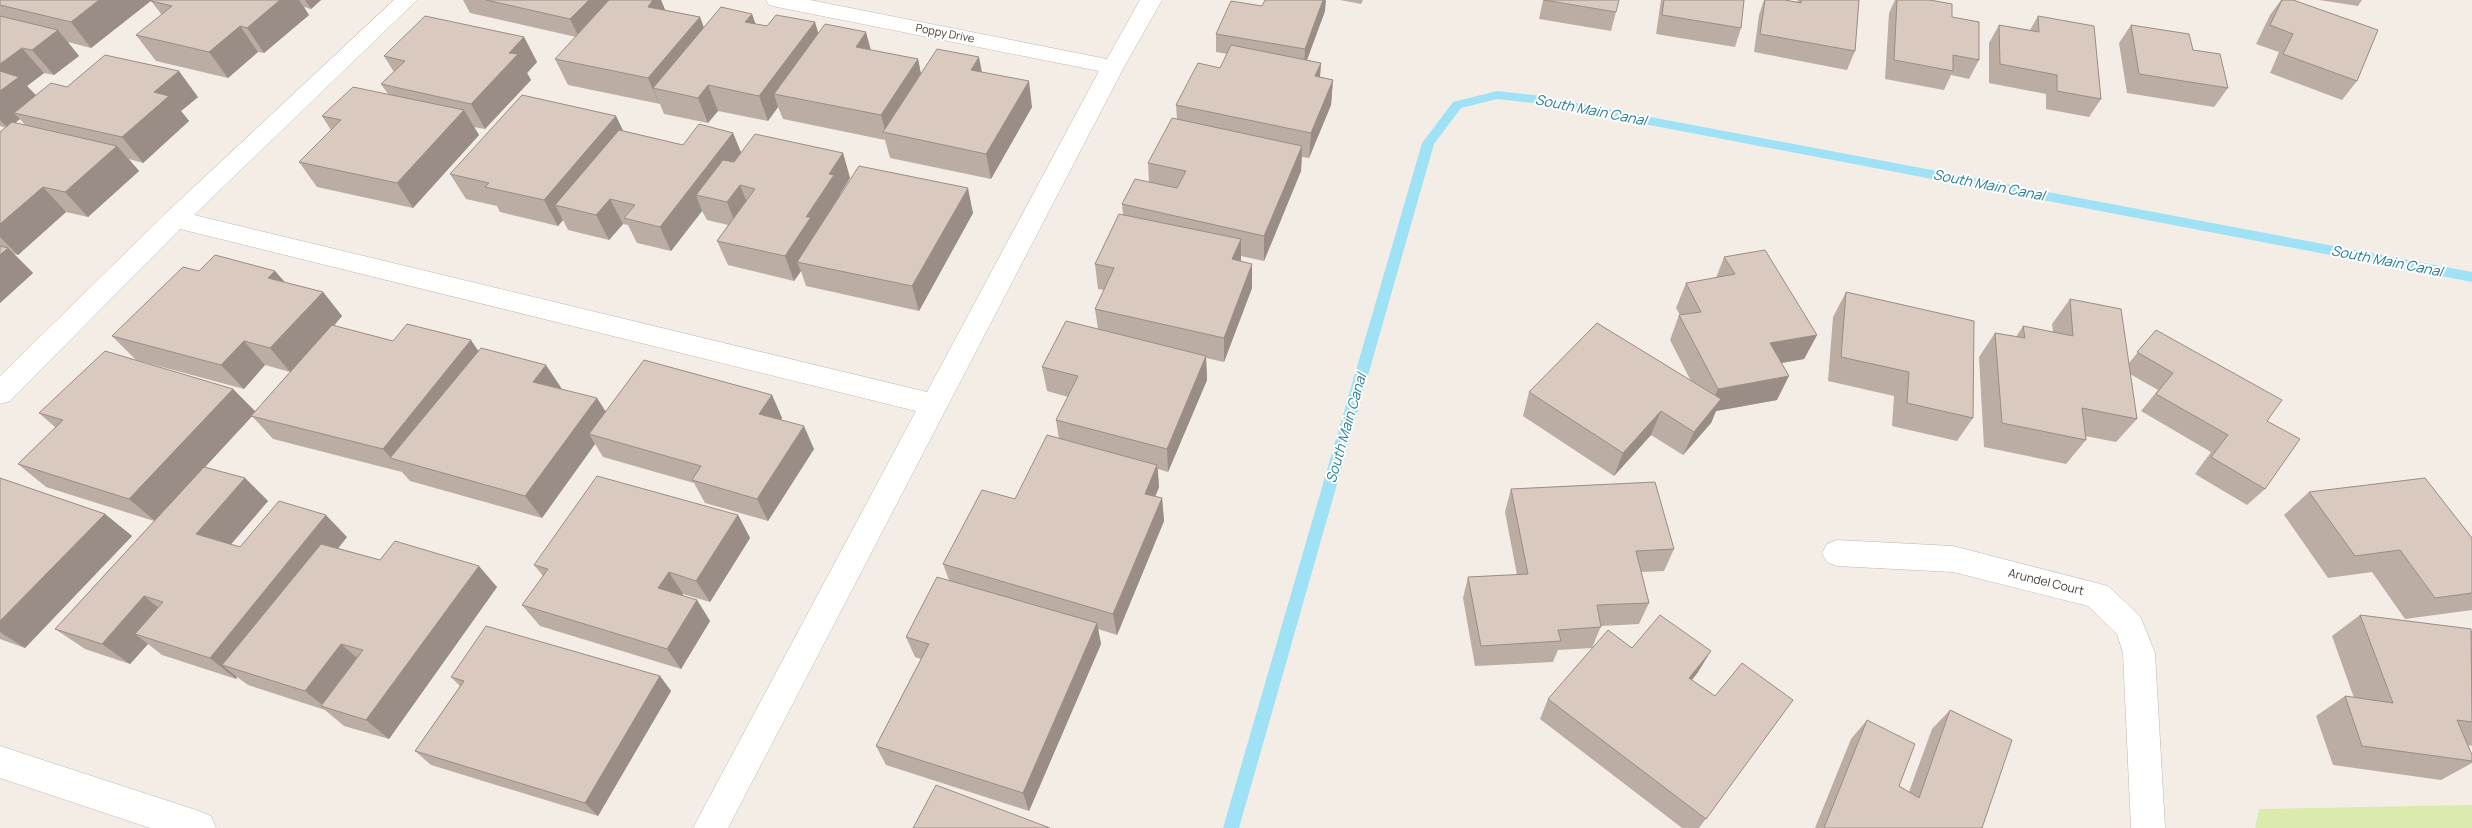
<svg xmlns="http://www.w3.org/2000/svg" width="2472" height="828" font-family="Manrope,sans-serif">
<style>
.green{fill:#dbebad}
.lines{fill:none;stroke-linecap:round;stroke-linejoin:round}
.stream{fill:#9fe2f5;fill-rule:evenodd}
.minor-casing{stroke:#c3b6ab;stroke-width:1}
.minor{fill:#fff;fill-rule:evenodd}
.wall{fill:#bbada3;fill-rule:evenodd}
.shaded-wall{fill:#998d85}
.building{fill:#dac9be;stroke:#998d85}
.labels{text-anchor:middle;stroke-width:4;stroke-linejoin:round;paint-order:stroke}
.far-street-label{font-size:11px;fill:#483d35;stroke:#fff}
.street-label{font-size:12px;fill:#483d35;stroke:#fff}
.water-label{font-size:14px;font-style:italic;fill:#237d98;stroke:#fff}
</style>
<rect width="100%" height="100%" fill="#f4ede6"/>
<path class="green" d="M 2472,805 L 2472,828 L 2255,828 L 2259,809 Z"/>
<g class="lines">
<path class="stream" d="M 1497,91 L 1534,95 L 2472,272 L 2472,282 L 1534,103 L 1497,99 L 1461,108 L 1434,144 L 1239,828 L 1223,828 L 1422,143 L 1453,102 Z"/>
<g class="minor-casing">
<path id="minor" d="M 394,0 L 417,0 L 194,215 L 927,392 L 1099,71 L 777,7 L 769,5 L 766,0 L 810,0 L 1107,59 L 1140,0 L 1162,0 L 1124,67 L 728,828 L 693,828 L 916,411 L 180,229 L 10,401 L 0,404 L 0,376 L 166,213 Z
M 1837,540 L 1953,546 L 2108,586 L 2140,616 L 2155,653 L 2165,828 L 2131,828 L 2123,653 L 2117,634 L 2088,606 L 1953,572 L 1837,566 L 1827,562 L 1822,553 L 1827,544 Z
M 0,746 L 199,811 L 211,816 L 216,828 L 150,828 L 0,778 Z"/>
</g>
<use href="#minor" class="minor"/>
</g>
<path class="wall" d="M 0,0 L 152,0 L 91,48 L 68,42 L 79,56 L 54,75 L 44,73 L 27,86 L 36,95 L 67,87 L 198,97 L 181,111 L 189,121 L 143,163 L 129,159 L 139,171 L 88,217 L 66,212 L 18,255 L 14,254 L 33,273 L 0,303 L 0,132 L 6,128 L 0,126 ZM 20,119 L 25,125 L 15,123 Z
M 153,0 L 321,0 L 311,9 L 304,7 L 309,15 L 264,53 L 258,52 L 228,78 L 156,61 L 136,35 L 162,15 L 151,1 Z
M 463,0 L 661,0 L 665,10 L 700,17 L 704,28 L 752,14 L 755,24 L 819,33 L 871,50 L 918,59 L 921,74 L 982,72 L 1032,107 L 991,179 L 890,158 L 885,140 L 783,119 L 778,107 L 768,121 L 718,111 L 708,123 L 664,114 L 660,104 L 568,85 L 555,59 L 576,37 L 470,13 Z
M 1340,0 L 1363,0 L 1361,4 Z
M 1543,0 L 1616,12 L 1611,31 L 1539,19 Z
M 1661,0 L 1744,0 L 1741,28 L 1735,47 L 1656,34 Z
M 1764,0 L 1785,0 L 1797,2 L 1798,0 L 1859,0 L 1855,51 L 1847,70 L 1754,52 L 1759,15 Z
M 1895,0 L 1930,0 L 1952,17 L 1979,60 L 1969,79 L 1951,75 L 1944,90 L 1885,79 L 1889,13 Z
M 2281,0 L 2293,0 L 2357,81 L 2342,100 L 2270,73 L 2279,52 L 2256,44 L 2270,15 Z
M 2319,0 L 2362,0 L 2358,6 Z
M 1262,6 L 1325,11 L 1307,60 L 1321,63 L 1320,77 L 1333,80 L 1331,105 L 1309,158 L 1302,157 L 1301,171 L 1264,261 L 1241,256 L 1241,261 L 1252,288 L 1224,362 L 1206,358 L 1207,380 L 1168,472 L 1158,469 L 1159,487 L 1155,497 L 1162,498 L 1164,521 L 1117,635 L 1098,629 L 1101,644 L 1029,811 L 886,765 L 876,746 L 921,659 L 915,657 L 906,637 L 949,580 L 943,564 L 1015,499 L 1059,439 L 1056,420 L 1068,397 L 1047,391 L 1042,367 L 1098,329 L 1095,309 L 1104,290 L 1098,289 L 1095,264 L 1123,214 L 1122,204 L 1149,182 L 1148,163 L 1177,119 L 1176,105 L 1220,68 L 1227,54 L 1216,52 L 1216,34 Z
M 2038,16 L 2101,99 L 2089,117 L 2046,109 L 2046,94 L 1989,83 L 1989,43 L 1999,25 L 2030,30 Z
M 2131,25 L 2193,50 L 2228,88 L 2214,107 L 2127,93 L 2119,43 Z
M 524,37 L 537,62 L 527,73 L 531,80 L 485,129 L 474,127 L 479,135 L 413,208 L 317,187 L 299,162 L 331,130 L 322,116 L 388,94 L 381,84 L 394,72 L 384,56 Z
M 616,116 L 623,131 L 683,145 L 733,133 L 741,152 L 843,153 L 850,178 L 840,194 L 840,195 L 973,213 L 919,311 L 806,286 L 801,271 L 794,281 L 728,265 L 717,241 L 728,225 L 707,220 L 702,211 L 671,251 L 637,243 L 628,225 L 623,224 L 609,240 L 568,230 L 563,220 L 558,226 L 500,212 L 497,206 L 466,199 L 450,174 Z
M 1724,257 L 1817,335 L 1804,359 L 1782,363 L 1777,400 L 1716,411 L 1711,423 L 1683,455 L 1651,435 L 1614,476 L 1523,416 L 1529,392 L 1691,381 L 1670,340 L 1679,315 L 1680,315 L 1676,308 L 1686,283 L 1716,278 Z
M 199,271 L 275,271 L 285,282 L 323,292 L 342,316 L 334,326 L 393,341 L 478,350 L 561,389 L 606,411 L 772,395 L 782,418 L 781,420 L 814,449 L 768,521 L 705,503 L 694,483 L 603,457 L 595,444 L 542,518 L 410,481 L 402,472 L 273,439 L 252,416 L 205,467 L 245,478 L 268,501 L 231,544 L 240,547 L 347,537 L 338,548 L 380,560 L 497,587 L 389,739 L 344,726 L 325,710 L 248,685 L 237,677 L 236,679 L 162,655 L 148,644 L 130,664 L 85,649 L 55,629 L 154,521 L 46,487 L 18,464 L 56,428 L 39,413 L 233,389 L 255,412 L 290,372 L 265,365 L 244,389 L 136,360 L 112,336 Z
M 1846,292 L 1973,418 L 1957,441 L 1892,426 L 1894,396 L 1828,381 L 1833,317 Z
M 2070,299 L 2129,363 L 2156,330 L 2267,421 L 2265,489 L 2247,505 L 2195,474 L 2211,452 L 2141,411 L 2158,390 L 2130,374 L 2137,419 L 2116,442 L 2085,436 L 2086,440 L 2066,464 L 1984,447 L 1979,357 L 1995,333 L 2016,337 L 2023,326 L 2053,332 L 2052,324 Z
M 0,478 L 105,514 L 132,536 L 25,648 L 0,639 Z
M 1511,489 L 1674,549 L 1664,571 L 1641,572 L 1649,603 L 1639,624 L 1601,626 L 1592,648 L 1558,650 L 1553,662 L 1475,666 L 1463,598 L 1468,577 L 1517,575 L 1505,512 Z
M 2309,492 L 2472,538 L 2472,610 L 2405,619 L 2372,572 L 2328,578 L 2284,515 Z
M 738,515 L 750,538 L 710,602 L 683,594 L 682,596 L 697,600 L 710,621 L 681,669 L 540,626 L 522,605 L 543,576 L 534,565 Z
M 2360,615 L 2472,631 L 2472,746 L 2468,745 L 2472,755 L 2472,763 L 2441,780 L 2333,765 L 2316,716 L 2345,696 L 2354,698 L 2332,636 Z
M 1632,648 L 1698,672 L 1692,680 L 1715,696 L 1793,700 L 1699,828 L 1682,828 L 1540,719 L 1548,699 Z
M 660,676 L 671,691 L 598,816 L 431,765 L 415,751 L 460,686 L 451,677 Z
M 1950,710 L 1982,828 L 1815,828 L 1851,739 L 1867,720 L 1899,786 L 1909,792 L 1932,729 Z"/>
<path class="shaded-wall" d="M 99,0 L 152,0 L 91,48 L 71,22 Z
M 280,0 L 299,0 L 309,15 L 264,53 L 247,28 Z
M 305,0 L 321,0 L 311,9 Z
M 589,0 L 615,0 L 579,37 L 570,19 Z
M 653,0 L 661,0 L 669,19 L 648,7 Z
M 1323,0 L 1326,0 L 1325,11 L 1304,68 L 1305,49 Z
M 752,14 L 761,39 L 745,22 Z
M 700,17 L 709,42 L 653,88 L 659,104 L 648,78 Z
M 815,22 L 823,48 L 774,94 L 778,107 L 768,121 L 759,96 Z
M 240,26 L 258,52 L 228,78 L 209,52 Z
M 58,30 L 79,56 L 54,75 L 32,50 Z
M 866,32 L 873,58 L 856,47 Z
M 524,37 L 537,62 L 527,73 L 531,80 L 485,129 L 471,104 L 509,53 Z
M 22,48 L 44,73 L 27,86 L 42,102 L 14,113 L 20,119 L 8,128 L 0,120 L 0,64 Z
M 979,57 L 984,83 L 971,70 Z
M 918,59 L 923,84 L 886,133 L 881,115 Z
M 1321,63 L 1319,88 L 1315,76 Z
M 179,71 L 198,97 L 181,111 L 189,121 L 143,163 L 122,137 L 154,92 Z
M 1333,80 L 1331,105 L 1309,158 L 1311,133 Z
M 1029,81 L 1032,107 L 991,179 L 986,154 Z
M 708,85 L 718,111 L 708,123 L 698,98 Z
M 464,110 L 479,135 L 413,208 L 397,183 Z
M 616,116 L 628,141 L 555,205 L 563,220 L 558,226 L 544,200 Z
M 733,133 L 743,158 L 696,195 L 702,211 L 671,251 L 660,227 Z
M 117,146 L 139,171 L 88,217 L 65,192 Z
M 1302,146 L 1301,171 L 1264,261 L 1264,236 Z
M 843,153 L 850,178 L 840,194 L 842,200 L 797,262 L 801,271 L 794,281 L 785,256 L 829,174 Z
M 740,185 L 750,210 L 737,228 L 727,202 Z
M 43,187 L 66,212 L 18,255 L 0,237 L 0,224 Z
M 968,188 L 973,213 L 919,311 L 912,286 Z
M 610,199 L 623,224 L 609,240 L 596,215 Z
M 1241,239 L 1241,264 L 1232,259 Z
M 8,248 L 33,273 L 0,303 L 0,255 Z
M 1252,264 L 1252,288 L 1224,362 L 1224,338 Z
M 275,271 L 295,295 L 268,278 Z
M 323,292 L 342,316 L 291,373 L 270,348 Z
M 1817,335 L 1804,359 L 1759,367 L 1770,343 Z
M 471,340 L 487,364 L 391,458 L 383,449 Z
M 244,341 L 265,365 L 244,389 L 221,365 Z
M 1206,356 L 1207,380 L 1168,472 L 1167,449 Z
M 546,365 L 562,389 L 533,382 Z
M 1789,376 L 1777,400 L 1716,411 L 1711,423 L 1683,455 L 1694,432 L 1708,412 L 1718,389 Z
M 233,389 L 256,412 L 155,521 L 129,499 Z
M 772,395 L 782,418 L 770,437 L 759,414 Z
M 597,398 L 612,421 L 589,434 L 595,444 L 542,518 L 525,496 Z
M 1661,411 L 1651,435 L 1614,476 L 1623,453 Z
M 804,426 L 814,449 L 768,521 L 757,499 Z
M 1157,465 L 1159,487 L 1147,517 L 1145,494 Z
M 245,478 L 268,501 L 221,556 L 196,534 Z
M 1162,498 L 1164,521 L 1117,635 L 1113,614 Z
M 105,514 L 132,536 L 25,648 L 0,632 L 0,621 Z
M 326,515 L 347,537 L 242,671 L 222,665 L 237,677 L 236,679 L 210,658 Z
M 738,515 L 750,538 L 710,602 L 696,581 Z
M 479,566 L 497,587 L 389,739 L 366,720 Z
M 669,572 L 683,594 L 673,610 L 658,588 Z
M 144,596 L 171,618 L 135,634 L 148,644 L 130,664 L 102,644 Z
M 697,600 L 710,621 L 681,669 L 667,649 Z
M 1097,623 L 1101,644 L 1029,811 L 1023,793 Z
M 341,644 L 364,664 L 325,707 L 305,691 Z
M 1711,651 L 1698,672 L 1678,698 L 1689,678 Z
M 660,676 L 671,691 L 598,816 L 585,803 Z"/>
<path class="building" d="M 0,0 L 99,0 L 71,22 L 0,5 Z
M 153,0 L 280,0 L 247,28 L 240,26 L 209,52 L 136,35 L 172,6 L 151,1 Z
M 486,0 L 589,0 L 570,19 Z
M 609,0 L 653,0 L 648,7 L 700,17 L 648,78 L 555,59 Z
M 1265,0 L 1323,0 L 1305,49 L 1216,34 L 1231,1 L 1262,6 Z
M 1544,0 L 1619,0 L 1616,12 Z
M 1664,0 L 1744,0 L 1741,28 L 1662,15 Z
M 1765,0 L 1785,0 L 1801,3 L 1801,0 L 1859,0 L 1855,51 L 1760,34 Z
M 1897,0 L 1930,0 L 1952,4 L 1952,17 L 1979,22 L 1979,60 L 1953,55 L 1953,71 L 1894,60 Z
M 2282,0 L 2293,0 L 2378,30 L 2357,81 L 2283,54 L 2293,34 L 2270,25 Z
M 721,7 L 752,14 L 745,22 L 767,26 L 776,15 L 815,22 L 759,96 L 708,85 L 698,98 L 653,88 Z
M 0,16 L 58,30 L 32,50 L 22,48 L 0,64 Z
M 425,16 L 524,37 L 509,53 L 518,54 L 471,104 L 381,84 L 405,61 L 384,56 Z
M 2038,16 L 2094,26 L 2101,99 L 2057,91 L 2057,75 L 2000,64 L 1999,25 L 2039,32 Z
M 825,24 L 866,32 L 856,47 L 918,59 L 881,115 L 774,94 Z
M 2131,25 L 2189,34 L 2193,50 L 2220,54 L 2228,88 L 2139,74 Z
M 1231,45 L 1321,63 L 1315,76 L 1333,80 L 1311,133 L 1176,105 L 1198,63 L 1220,68 Z
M 937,49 L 979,57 L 971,70 L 1029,81 L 986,154 L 883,132 Z
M 105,55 L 179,71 L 154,92 L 169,96 L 122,137 L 14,113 L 51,83 L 67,87 Z
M 0,71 L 19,77 L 0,91 Z
M 353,87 L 464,110 L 397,183 L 299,162 L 341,120 L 322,116 Z
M 522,95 L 616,116 L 544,200 L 485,187 L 489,183 L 450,174 Z
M 1172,118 L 1302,146 L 1264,236 L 1122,204 L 1135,179 L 1177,188 L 1186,171 L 1148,163 Z
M 12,122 L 117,146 L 65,192 L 43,187 L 0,224 L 0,132 Z
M 699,124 L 733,133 L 660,227 L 624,218 L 635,205 L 610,199 L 596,215 L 555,205 L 619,130 L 683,145 Z
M 755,134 L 843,153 L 829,174 L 834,175 L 806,217 L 811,217 L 785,256 L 717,241 L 755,189 L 740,185 L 727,202 L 696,195 L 723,160 L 734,162 Z
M 859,166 L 968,188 L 912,286 L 797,262 Z
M 1119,214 L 1241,239 L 1232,259 L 1252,264 L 1224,338 L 1095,309 L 1114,268 L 1095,264 Z
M 0,246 L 8,248 L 0,255 Z
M 1765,250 L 1817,335 L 1770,343 L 1789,376 L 1718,389 L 1679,315 L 1701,312 L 1686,283 L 1735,274 L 1724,257 Z
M 215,255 L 275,271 L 268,278 L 323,292 L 270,348 L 244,341 L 221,365 L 112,336 L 183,267 L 199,271 Z
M 1846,292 L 1974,321 L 1973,418 L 1907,403 L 1909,372 L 1841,357 Z
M 2070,299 L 2121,309 L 2137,419 L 2082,408 L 2086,440 L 2002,423 L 1995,333 L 2025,338 L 2023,326 L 2073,336 Z
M 1066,321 L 1206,356 L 1167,449 L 1056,420 L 1078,376 L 1042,367 Z
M 1597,323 L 1721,399 L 1694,432 L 1661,411 L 1623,453 L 1529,392 Z
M 407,324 L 471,340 L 383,449 L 251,416 L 332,325 L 393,341 Z
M 2156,330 L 2282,400 L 2267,421 L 2300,439 L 2265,489 L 2211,457 L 2228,435 L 2156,394 L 2173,373 L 2137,352 Z
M 481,348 L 546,365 L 533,382 L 597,398 L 525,496 L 390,458 Z
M 105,351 L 233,389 L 129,499 L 18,464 L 63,420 L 39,413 Z
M 644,360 L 772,395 L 759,414 L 804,426 L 757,499 L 692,480 L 701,466 L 589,434 Z
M 1047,435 L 1157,465 L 1145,494 L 1162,498 L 1113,614 L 943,564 L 982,490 L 1015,499 Z
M 204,467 L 245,478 L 196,534 L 240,547 L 279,501 L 326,515 L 210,658 L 135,634 L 163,602 L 144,596 L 102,644 L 55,629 Z
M 597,476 L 738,515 L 696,581 L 669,572 L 658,588 L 697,600 L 667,649 L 522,605 L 548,569 L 534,565 Z
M 0,478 L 105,514 L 0,621 Z
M 2425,478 L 2472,538 L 2472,593 L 2435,598 L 2400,550 L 2355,556 L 2309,492 Z
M 1655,482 L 1674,549 L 1636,551 L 1649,603 L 1597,605 L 1601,627 L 1558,630 L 1561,641 L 1481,646 L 1468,577 L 1528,574 L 1511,489 Z
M 395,541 L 479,566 L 366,720 L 321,706 L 363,650 L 341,644 L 305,691 L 222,665 L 321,544 L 380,560 Z
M 937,577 L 1097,623 L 1023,793 L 876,746 L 929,644 L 906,637 Z
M 1660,615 L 1711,651 L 1689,678 L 1715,696 L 1742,663 L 1793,700 L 1706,819 L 1548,699 L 1608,630 L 1632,648 Z
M 2360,615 L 2471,629 L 2472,722 L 2457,720 L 2472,755 L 2472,761 L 2362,746 L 2345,696 L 2393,703 Z
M 486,626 L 660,676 L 585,803 L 415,751 L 464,681 L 451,677 Z
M 1950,710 L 2012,740 L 1982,828 L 1824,828 L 1867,720 L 1915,744 L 1899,786 L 1919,798 Z
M 936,785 L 1050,828 L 913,828 Z"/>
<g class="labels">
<g class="far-street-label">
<text transform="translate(945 33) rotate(11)" y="4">Poppy Drive</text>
</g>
<g class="street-label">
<text transform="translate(2046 582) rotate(14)" y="4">Arundel Court</text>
</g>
<g class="water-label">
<text transform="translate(1591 110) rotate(11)" y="5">South Main Canal</text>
<text transform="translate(1989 185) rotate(11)" y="5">South Main Canal</text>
<text transform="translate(2387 261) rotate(11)" y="5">South Main Canal</text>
<text transform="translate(1346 428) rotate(-74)" y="5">South Main Canal</text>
</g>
</g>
</svg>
